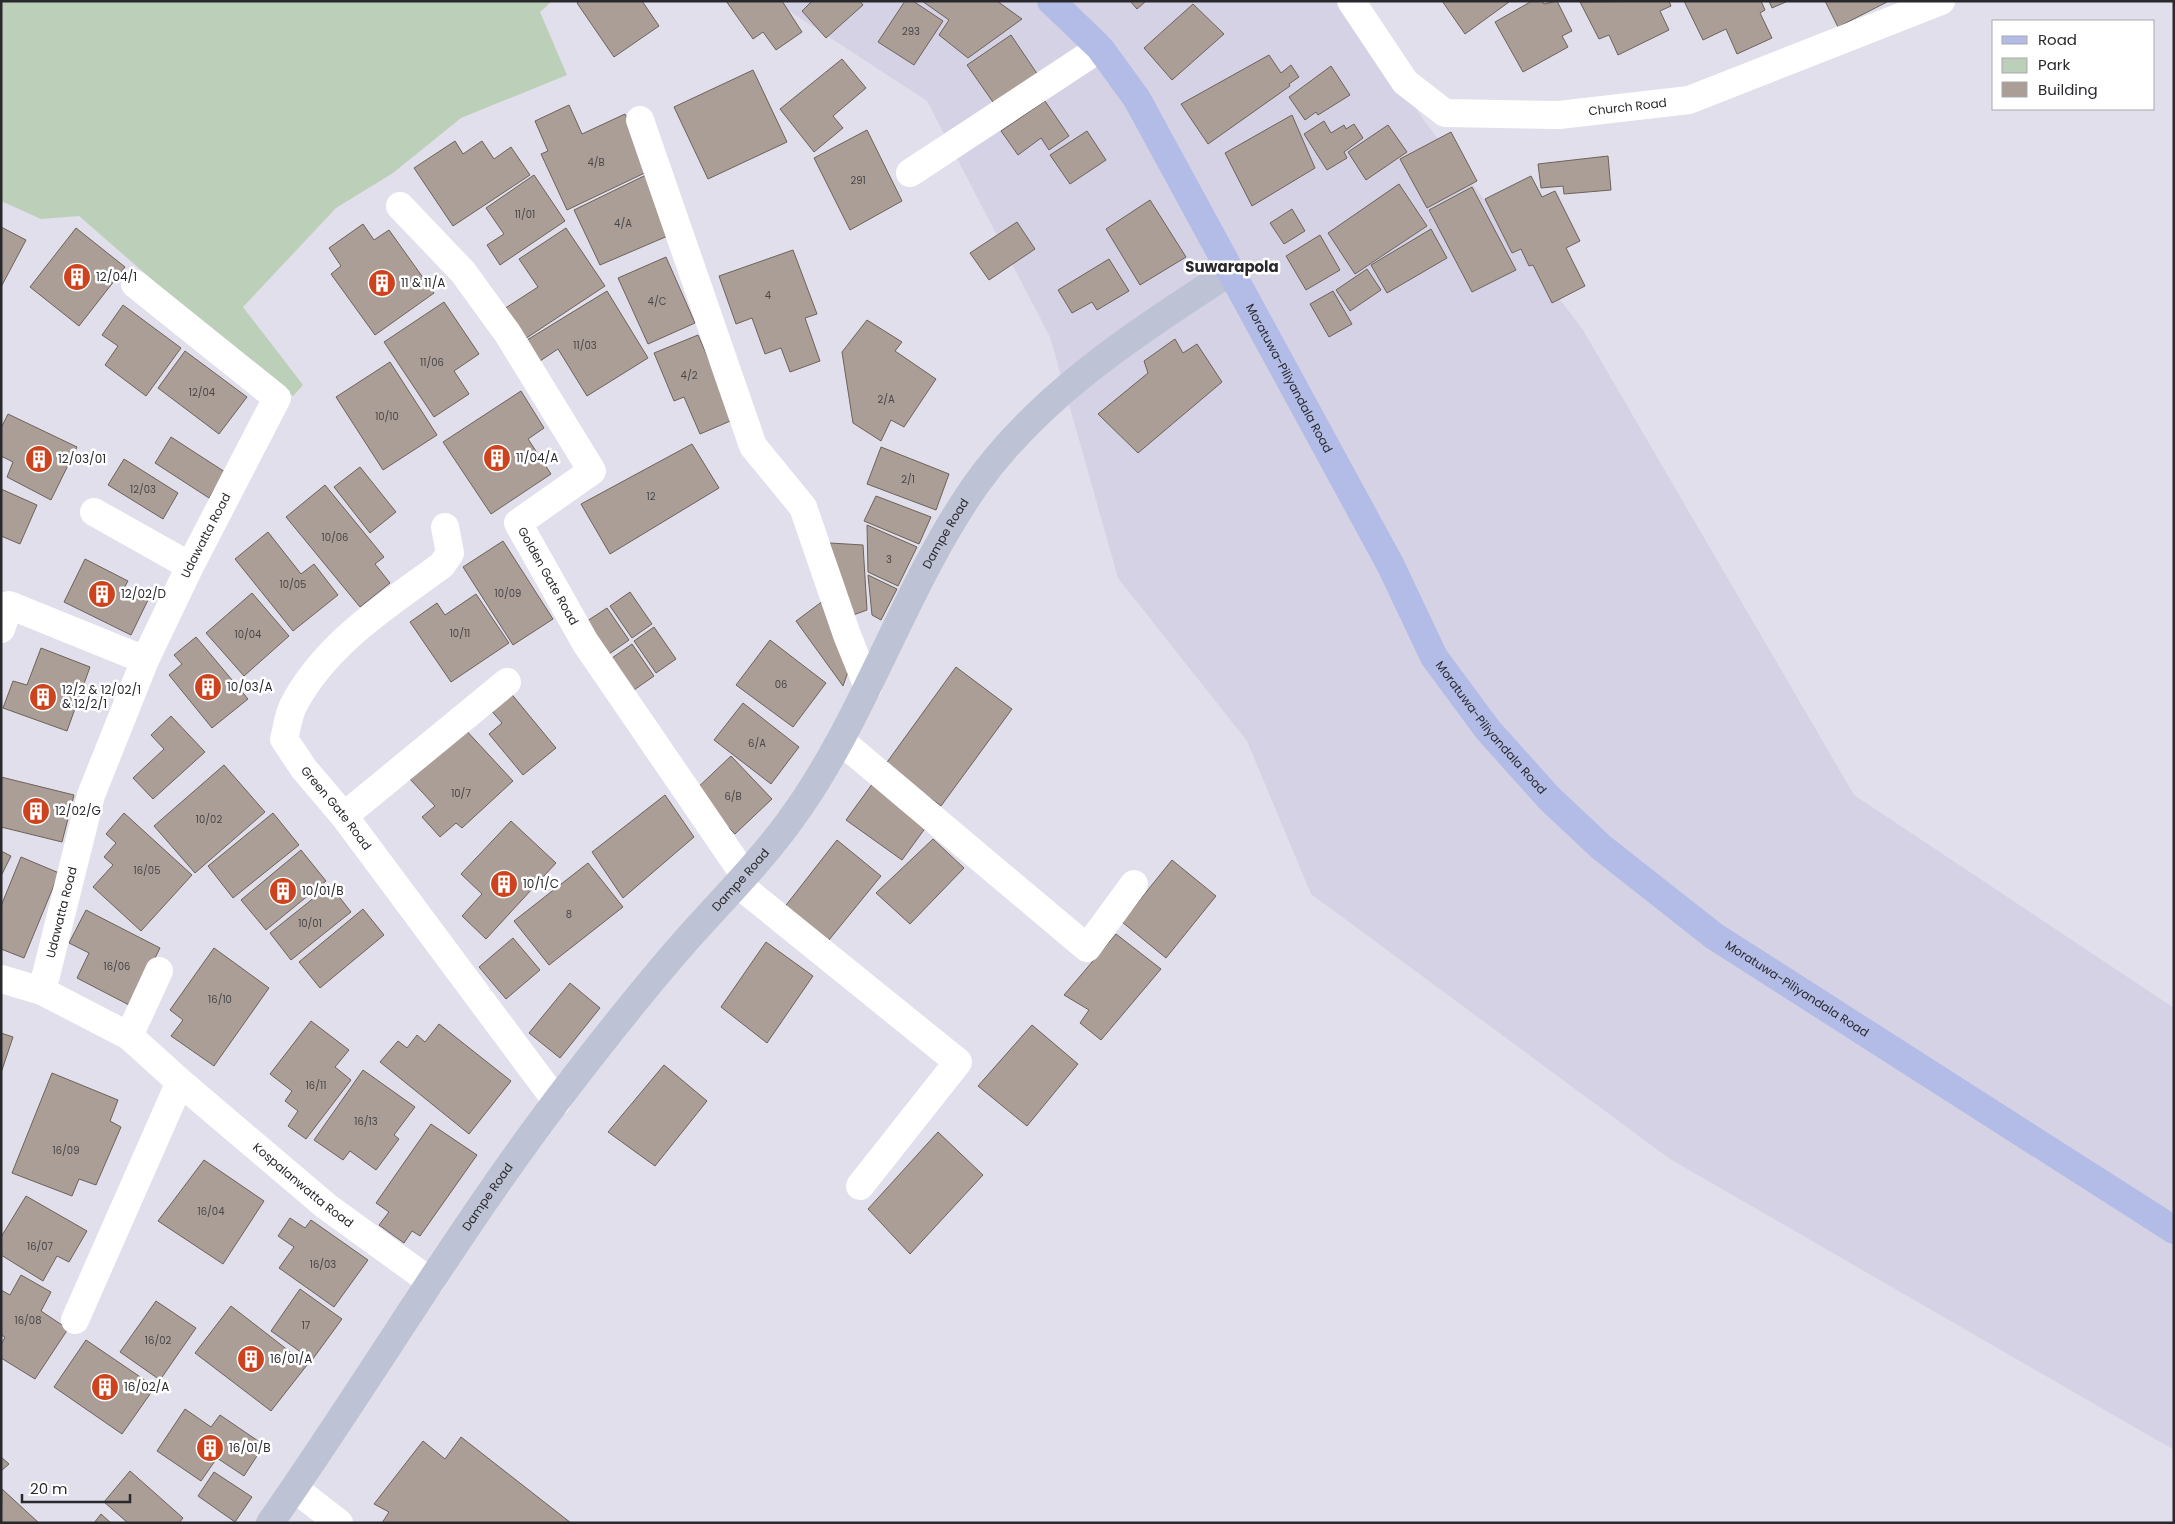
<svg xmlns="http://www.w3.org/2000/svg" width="2175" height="1524" font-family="Poppins,sans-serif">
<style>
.built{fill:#d5d2e6}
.green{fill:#bccfb8}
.building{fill:#aa9e97;stroke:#6d625b}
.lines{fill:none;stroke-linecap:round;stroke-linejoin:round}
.street{stroke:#fff;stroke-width:28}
.secondary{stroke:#bdc2d4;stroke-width:28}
.primary{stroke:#b2bce6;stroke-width:28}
.labels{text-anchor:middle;stroke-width:5;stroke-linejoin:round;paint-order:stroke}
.number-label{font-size:10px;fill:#494648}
.street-label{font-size:12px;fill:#29282d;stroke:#fff}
.poi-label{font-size:12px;fill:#29282d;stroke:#fff;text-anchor:start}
.quarter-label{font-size:15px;font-weight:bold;fill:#29282d;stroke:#fff}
</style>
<rect width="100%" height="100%" fill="#e1dfeb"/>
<path class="built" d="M 774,1 L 1347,1 L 1423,119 L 1583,330 L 1854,795 L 2174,1008 L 2174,1450 L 1670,1159 L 1311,894 L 1247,741 L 1118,578 L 1050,337 L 927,101 Z"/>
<path class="green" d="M 1,1 L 552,1 L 540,12 L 567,75 L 461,118 L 393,173 L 336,208 L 243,307 L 303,385 L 293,396 L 210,330 L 79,216 L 41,219 L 1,201 Z"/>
<path class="building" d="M 580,1 L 642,1 L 659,26 L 614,57 L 577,3 Z
M 726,1 L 782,1 L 802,32 L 776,50 L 763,32 L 753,39 Z
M 860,1 L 863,5 L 826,38 L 802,11 L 812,1 Z
M 905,1 L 913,1 L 943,21 L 914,65 L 878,42 Z
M 922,1 L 997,1 L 1022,19 L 968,58 L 939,35 L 949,20 Z
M 1130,1 L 1146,1 L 1137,9 Z
M 1442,1 L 1508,1 L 1509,2 L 1465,34 Z
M 1532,1 L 1542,1 L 1544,4 L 1557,1 L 1572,31 L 1562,36 L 1568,47 L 1523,72 L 1495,22 Z
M 1669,1 L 1671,6 L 1660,11 L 1669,30 L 1618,55 L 1609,35 L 1599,39 L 1580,2 Z
M 1684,1 L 1761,1 L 1765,10 L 1760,13 L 1772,38 L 1737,54 L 1726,29 L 1703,40 Z
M 1769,1 L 1788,1 L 1772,8 Z
M 1825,1 L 1887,1 L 1887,2 L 1838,27 Z
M 1193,4 L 1224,34 L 1172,80 L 1144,48 Z
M 1011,35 L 1038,75 L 995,105 L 967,65 Z
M 1269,55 L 1281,73 L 1291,65 L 1299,77 L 1289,84 L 1290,86 L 1208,144 L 1181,104 Z
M 842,59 L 866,88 L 833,116 L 843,128 L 814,152 L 780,109 Z
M 1331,66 L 1350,95 L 1318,115 L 1316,112 L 1305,120 L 1289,97 Z
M 753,70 L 787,142 L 708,179 L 674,107 Z
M 1045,101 L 1069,136 L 1049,150 L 1041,138 L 1018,155 L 1001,131 Z
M 569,105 L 582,134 L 625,114 L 651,170 L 567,210 L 541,154 L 548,151 L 535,121 Z
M 1292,115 L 1315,168 L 1252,206 L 1225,153 Z
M 1324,121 L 1331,133 L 1344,125 L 1346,129 L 1354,124 L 1363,138 L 1344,152 L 1347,158 L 1327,170 L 1304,134 Z
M 1388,125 L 1407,152 L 1366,180 L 1348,152 Z
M 867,130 L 902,201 L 850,230 L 814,158 Z
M 1087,131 L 1106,160 L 1070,184 L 1050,155 Z
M 1451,132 L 1477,181 L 1427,208 L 1400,159 Z
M 455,141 L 463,154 L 482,141 L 494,159 L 511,147 L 530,175 L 453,226 L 414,168 Z
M 1608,156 L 1611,190 L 1564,194 L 1563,186 L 1541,188 L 1538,164 Z
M 534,175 L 565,221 L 500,265 L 487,245 L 504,234 L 486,208 Z
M 646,175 L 670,235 L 600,265 L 574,210 Z
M 1531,176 L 1542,197 L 1555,191 L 1580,241 L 1566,248 L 1585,286 L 1552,303 L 1533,265 L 1529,266 L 1521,249 L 1512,253 L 1485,199 Z
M 1399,184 L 1427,226 L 1355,274 L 1328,233 Z
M 1472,187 L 1516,270 L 1472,292 L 1429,210 Z
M 1150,200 L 1186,257 L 1140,285 L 1106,229 Z
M 1292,209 L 1305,231 L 1284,244 L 1270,223 Z
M 1017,222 L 1035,249 L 989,280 L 970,253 Z
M 363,224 L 374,240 L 389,230 L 434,293 L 375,335 L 331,274 L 341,266 L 329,248 Z
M 1,227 L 26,240 L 1,287 Z
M 76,228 L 125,267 L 79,326 L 30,287 Z
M 566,228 L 605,286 L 525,339 L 504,309 L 538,287 L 519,259 Z
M 1431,229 L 1447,258 L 1387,293 L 1371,265 Z
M 1320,235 L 1340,270 L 1306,290 L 1286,256 Z
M 793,250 L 817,314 L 805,318 L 820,361 L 790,372 L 781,348 L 765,354 L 752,318 L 736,324 L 719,276 Z
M 666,257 L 695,323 L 648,344 L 618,278 Z
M 1109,259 L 1129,291 L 1097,310 L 1092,302 L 1072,313 L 1058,290 Z
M 1367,269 L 1381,290 L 1350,311 L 1336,290 Z
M 607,291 L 648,358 L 587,396 L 558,349 L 540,361 L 527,340 Z
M 1333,291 L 1352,324 L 1329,337 L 1310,304 Z
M 444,302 L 479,354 L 454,371 L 469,394 L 434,417 L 384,342 Z
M 123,305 L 181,348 L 146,396 L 105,365 L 118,346 L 102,335 Z
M 867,320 L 902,342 L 895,351 L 936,379 L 904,427 L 891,420 L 881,441 L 853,423 L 842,352 Z
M 698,335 L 735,419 L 700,434 L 684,397 L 674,401 L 654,353 Z
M 1175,339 L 1183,353 L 1197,344 L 1222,382 L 1138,453 L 1098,414 L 1148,373 L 1144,361 Z
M 185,351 L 247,397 L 219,434 L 158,388 Z
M 390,362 L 437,435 L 383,470 L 336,397 Z
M 521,391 L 544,428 L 528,439 L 551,474 L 491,514 L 443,442 Z
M 8,414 L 77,447 L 51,500 L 7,477 L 13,462 L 1,456 L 1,428 Z
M 171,437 L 225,472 L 209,498 L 155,463 Z
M 692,444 L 719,488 L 610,554 L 581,504 Z
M 881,447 L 949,474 L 936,510 L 867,484 Z
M 124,459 L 178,493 L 163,519 L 108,485 Z
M 360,467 L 396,512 L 370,533 L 334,487 Z
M 325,485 L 384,557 L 375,564 L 390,583 L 360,607 L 286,517 Z
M 1,489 L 37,505 L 20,544 L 1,536 Z
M 876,496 L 931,517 L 919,544 L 864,521 Z
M 867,525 L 917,547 L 898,586 L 868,572 Z
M 268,532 L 301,574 L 314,564 L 338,595 L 293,631 L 235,559 Z
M 503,541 L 553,619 L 513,645 L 463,567 Z
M 830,543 L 863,545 L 867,610 L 853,615 Z
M 85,559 L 128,581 L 124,588 L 148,600 L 131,635 L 64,602 Z
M 868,575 L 897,589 L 881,620 L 872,615 Z
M 630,592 L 652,624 L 632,638 L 610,606 Z
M 252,593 L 289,636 L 244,676 L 206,633 Z
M 476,594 L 509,643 L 451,682 L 410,622 L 437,603 L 445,615 Z
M 827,598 L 850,666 L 843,686 L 796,621 Z
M 607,608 L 629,640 L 609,654 L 587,621 Z
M 654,627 L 676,659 L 656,673 L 634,641 Z
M 196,637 L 248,699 L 212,728 L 169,675 L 182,664 L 174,655 Z
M 770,640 L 826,683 L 793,727 L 736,685 Z
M 632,644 L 654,676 L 634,690 L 612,658 Z
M 41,648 L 90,667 L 67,731 L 3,708 L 13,681 L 27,685 Z
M 956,667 L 1012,709 L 941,806 L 885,765 Z
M 509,691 L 556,748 L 523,775 L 489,734 L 502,723 L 489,708 Z
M 743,703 L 799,747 L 771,784 L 714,740 Z
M 171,716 L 205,752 L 153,799 L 133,778 L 164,749 L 151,735 Z
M 463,727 L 513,781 L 462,828 L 456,823 L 440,837 L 422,817 L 435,806 L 409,778 Z
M 731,756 L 772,799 L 735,834 L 693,792 Z
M 224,765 L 265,812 L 195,873 L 154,826 Z
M 1,777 L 74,795 L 62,842 L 1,827 Z
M 873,783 L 929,823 L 902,860 L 846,820 Z
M 665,795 L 694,837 L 623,898 L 592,852 Z
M 124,813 L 192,875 L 141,931 L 93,887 L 113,865 L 104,857 L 116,843 L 106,834 Z
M 273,813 L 299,845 L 233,898 L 208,866 Z
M 511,821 L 556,863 L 486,939 L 462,916 L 482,894 L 461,874 Z
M 933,839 L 964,868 L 910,924 L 876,893 Z
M 837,840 L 881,876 L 820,951 L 776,918 Z
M 301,850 L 326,881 L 266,930 L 241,900 Z
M 1,851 L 11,856 L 1,876 Z
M 21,857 L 59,873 L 24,958 L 1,949 L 1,906 Z
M 1172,860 L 1216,896 L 1166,958 L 1122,922 Z
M 588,863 L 623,907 L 549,965 L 514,921 Z
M 330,885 L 351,912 L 291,960 L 270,933 Z
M 363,909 L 384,935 L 320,988 L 299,962 Z
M 86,910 L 160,948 L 131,1006 L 77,978 L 89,953 L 69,943 Z
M 1116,934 L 1161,969 L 1101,1040 L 1080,1023 L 1089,1010 L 1064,995 Z
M 513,938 L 540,970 L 506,999 L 479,967 Z
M 766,942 L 813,976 L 767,1043 L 721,1007 Z
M 214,948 L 269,988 L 214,1066 L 171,1036 L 183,1020 L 170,1010 Z
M 570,983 L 600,1008 L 560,1058 L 529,1033 Z
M 311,1021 L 349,1050 L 335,1067 L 351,1080 L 306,1139 L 288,1126 L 298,1111 L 285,1101 L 292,1091 L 270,1074 Z
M 439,1024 L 511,1081 L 469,1134 L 380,1062 L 398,1041 L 407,1048 L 417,1035 L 425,1042 Z
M 1032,1025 L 1078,1064 L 1027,1126 L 978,1086 Z
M 1,1033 L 13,1037 L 1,1073 Z
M 664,1065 L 707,1101 L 655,1166 L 608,1132 Z
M 363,1070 L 415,1107 L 394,1135 L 399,1139 L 376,1170 L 350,1151 L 343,1160 L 314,1140 Z
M 52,1073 L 118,1100 L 110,1121 L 121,1127 L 96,1185 L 79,1179 L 72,1196 L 12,1173 Z
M 431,1124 L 477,1155 L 420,1236 L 412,1231 L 404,1243 L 379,1225 L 389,1212 L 376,1203 Z
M 938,1132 L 983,1175 L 910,1254 L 868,1209 Z
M 204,1160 L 264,1201 L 223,1264 L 158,1221 Z
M 26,1196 L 87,1231 L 69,1262 L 57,1256 L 43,1281 L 1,1255 L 1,1237 Z
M 290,1218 L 305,1228 L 311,1220 L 368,1260 L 334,1307 L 279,1268 L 294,1247 L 278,1236 Z
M 21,1275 L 51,1292 L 41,1311 L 68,1329 L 35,1379 L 1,1358 L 1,1345 L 5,1337 L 1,1335 L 1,1290 L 10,1295 Z
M 300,1289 L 342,1319 L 312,1360 L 271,1331 Z
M 156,1301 L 196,1328 L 160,1380 L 120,1352 Z
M 231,1306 L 307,1365 L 271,1411 L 195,1353 Z
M 86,1340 L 155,1387 L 122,1434 L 54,1387 Z
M 185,1409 L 211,1427 L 220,1415 L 264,1445 L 244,1476 L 217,1458 L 201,1481 L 157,1451 Z
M 461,1437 L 571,1523 L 382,1523 L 389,1512 L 374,1504 L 423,1441 L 445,1459 Z
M 1,1457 L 9,1464 L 1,1471 Z
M 130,1471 L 183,1518 L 179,1523 L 128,1523 L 104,1502 Z
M 214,1472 L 252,1497 L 235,1522 L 198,1496 Z
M 2,1489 L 39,1523 L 1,1523 Z
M 101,1514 L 111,1523 L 94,1523 Z"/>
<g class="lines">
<g class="street">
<path id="s1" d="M 1351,1 L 1405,82 L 1445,113 L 1559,115 L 1689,100 L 1941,1"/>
<path d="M 640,120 L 753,446 L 803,507 L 847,635 L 868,687"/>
<path d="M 910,173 L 1100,48"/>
<path id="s2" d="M 400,206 L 463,272 L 508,334 L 592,471 L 518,523 L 585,642 L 745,876"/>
<path d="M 94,512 L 190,566"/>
<path id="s3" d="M 445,527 L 450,553 L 442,565 C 386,606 325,644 293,706 C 288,716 287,729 284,739 L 304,769 L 344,816 L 557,1102"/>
<path d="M 1,629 L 9,605 L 145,660"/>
<path d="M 841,741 L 1087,948 L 1134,884"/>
<path d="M 344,816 L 507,682"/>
<path d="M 738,884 L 958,1062 L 860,1186"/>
<path id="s4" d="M 1,979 L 42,991 L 129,1036 L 180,1082 L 326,1206 L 431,1282"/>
<path id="s5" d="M 42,991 L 91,795 L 145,660 L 190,566 L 277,398 L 135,284"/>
<path d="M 129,1036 L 159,971"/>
<path d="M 75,1320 L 180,1082"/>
<path d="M 294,1488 L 339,1523"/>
</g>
<path class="secondary" id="s6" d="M 270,1523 C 368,1383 455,1235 558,1099 C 600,1044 643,989 689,937 C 723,899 759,863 789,822 C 865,719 902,591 975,486 C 1041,393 1137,333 1231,271"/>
<path class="primary" id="s7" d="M 1051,1 L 1100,48 L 1137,99 L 1391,566 L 1434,657 L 1488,730 L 1549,798 L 1601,847 L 1714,936 L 2174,1230"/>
</g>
<defs>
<g id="building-disc" transform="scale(1.4375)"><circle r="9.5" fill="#cc431d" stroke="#fff"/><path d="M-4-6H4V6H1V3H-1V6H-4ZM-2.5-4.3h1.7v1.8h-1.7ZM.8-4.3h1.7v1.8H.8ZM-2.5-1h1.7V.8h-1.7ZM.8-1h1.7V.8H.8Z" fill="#fff"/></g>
</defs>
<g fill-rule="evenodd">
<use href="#building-disc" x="77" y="277"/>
<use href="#building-disc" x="382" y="283"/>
<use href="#building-disc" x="497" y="458"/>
<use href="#building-disc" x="39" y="459"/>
<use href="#building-disc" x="102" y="594"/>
<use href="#building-disc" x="208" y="687"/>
<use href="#building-disc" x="43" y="697"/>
<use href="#building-disc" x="36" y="811"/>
<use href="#building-disc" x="504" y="884"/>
<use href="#building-disc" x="283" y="891"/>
<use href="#building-disc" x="251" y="1359"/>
<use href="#building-disc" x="105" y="1387"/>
<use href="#building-disc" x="210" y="1448"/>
</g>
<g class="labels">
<g class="number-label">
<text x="911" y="35">293</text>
<text x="596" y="166">4/B</text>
<text x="858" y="184">291</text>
<text x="525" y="218">11/01</text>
<text x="623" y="227">4/A</text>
<text x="768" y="299">4</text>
<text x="657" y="305">4/C</text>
<text x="585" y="349">11/03</text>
<text x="432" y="366">11/06</text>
<text x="689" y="379">4/2</text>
<text x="202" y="396">12/04</text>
<text x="886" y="403">2/A</text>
<text x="387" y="420">10/10</text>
<text x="908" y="483">2/1</text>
<text x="143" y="493">12/03</text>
<text x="651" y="500">12</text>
<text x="335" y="541">10/06</text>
<text x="889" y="563">3</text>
<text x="293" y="588">10/05</text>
<text x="508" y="597">10/09</text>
<text x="460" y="637">10/11</text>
<text x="248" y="638">10/04</text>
<text x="781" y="688">06</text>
<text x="757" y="747">6/A</text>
<text x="461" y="797">10/7</text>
<text x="733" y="800">6/B</text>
<text x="209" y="823">10/02</text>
<text x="147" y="874">16/05</text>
<text x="569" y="918">8</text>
<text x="310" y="927">10/01</text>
<text x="117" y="970">16/06</text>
<text x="220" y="1003">16/10</text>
<text x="316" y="1089">16/11</text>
<text x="366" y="1125">16/13</text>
<text x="66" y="1154">16/09</text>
<text x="211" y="1215">16/04</text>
<text x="40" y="1250">16/07</text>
<text x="323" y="1268">16/03</text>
<text x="28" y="1324">16/08</text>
<text x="306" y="1329">17</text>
<text x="158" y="1344">16/02</text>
</g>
<g class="street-label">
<text dy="4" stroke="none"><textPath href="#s1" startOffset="331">Church Road</textPath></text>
<text dy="4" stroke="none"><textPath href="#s7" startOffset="449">Moratuwa-Piliyandala Road</textPath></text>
<text dy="4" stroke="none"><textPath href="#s6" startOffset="1202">Dampe Road</textPath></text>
<text dy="4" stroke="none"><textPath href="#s5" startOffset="486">Udawatta Road</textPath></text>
<text dy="4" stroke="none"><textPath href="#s2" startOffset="480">Golden Gate Road</textPath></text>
<text dy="4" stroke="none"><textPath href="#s7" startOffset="854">Moratuwa-Piliyandala Road</textPath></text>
<text dy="4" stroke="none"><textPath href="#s3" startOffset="369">Green Gate Road</textPath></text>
<text dy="4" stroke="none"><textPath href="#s6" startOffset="798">Dampe Road</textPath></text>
<text dy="4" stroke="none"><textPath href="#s5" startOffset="81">Udawatta Road</textPath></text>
<text dy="4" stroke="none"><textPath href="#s7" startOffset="1259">Moratuwa-Piliyandala Road</textPath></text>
<text dy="4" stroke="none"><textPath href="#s4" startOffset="370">Kospalanwatta Road</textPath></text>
<text dy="4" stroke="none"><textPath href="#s6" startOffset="392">Dampe Road</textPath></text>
</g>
<g class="poi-label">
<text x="96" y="281">12/04/1</text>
<text x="401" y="287">11 &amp; 11/A</text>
<text x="516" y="462">11/04/A</text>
<text x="58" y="463">12/03/01</text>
<text x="121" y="598">12/02/D</text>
<text x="227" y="691">10/03/A</text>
<text x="62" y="694">12/2 &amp; 12/02/1<tspan x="62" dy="14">&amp; 12/2/1</tspan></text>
<text x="55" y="815">12/02/G</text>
<text x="523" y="888">10/1/C</text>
<text x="302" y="895">10/01/B</text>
<text x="270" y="1363">16/01/A</text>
<text x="124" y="1391">16/02/A</text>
<text x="229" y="1452">16/01/B</text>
</g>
<g class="quarter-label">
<text x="1232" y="272">Suwarapola</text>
</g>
</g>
<rect width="2175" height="1524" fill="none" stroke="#29282d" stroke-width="5"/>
<rect x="1992" y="20" width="162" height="90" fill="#ffffff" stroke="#a9a9ab"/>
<rect x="2002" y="36" width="25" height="8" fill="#b2bce6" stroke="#a9a9ab"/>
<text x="2038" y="45" font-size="15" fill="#29282d">Road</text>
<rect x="2002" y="58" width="25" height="15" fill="#bccfb8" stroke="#a9a9ab"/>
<text x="2038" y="70" font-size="15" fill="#29282d">Park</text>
<rect x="2002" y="82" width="25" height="15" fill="#aa9e97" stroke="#a9a9ab"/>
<text x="2038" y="95" font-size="15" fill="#29282d">Building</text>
<path d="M22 1494v8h108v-8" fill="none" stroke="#29282d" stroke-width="2.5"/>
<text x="30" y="1494" font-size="15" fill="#29282d" stroke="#ffffff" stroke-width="4" paint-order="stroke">20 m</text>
</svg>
